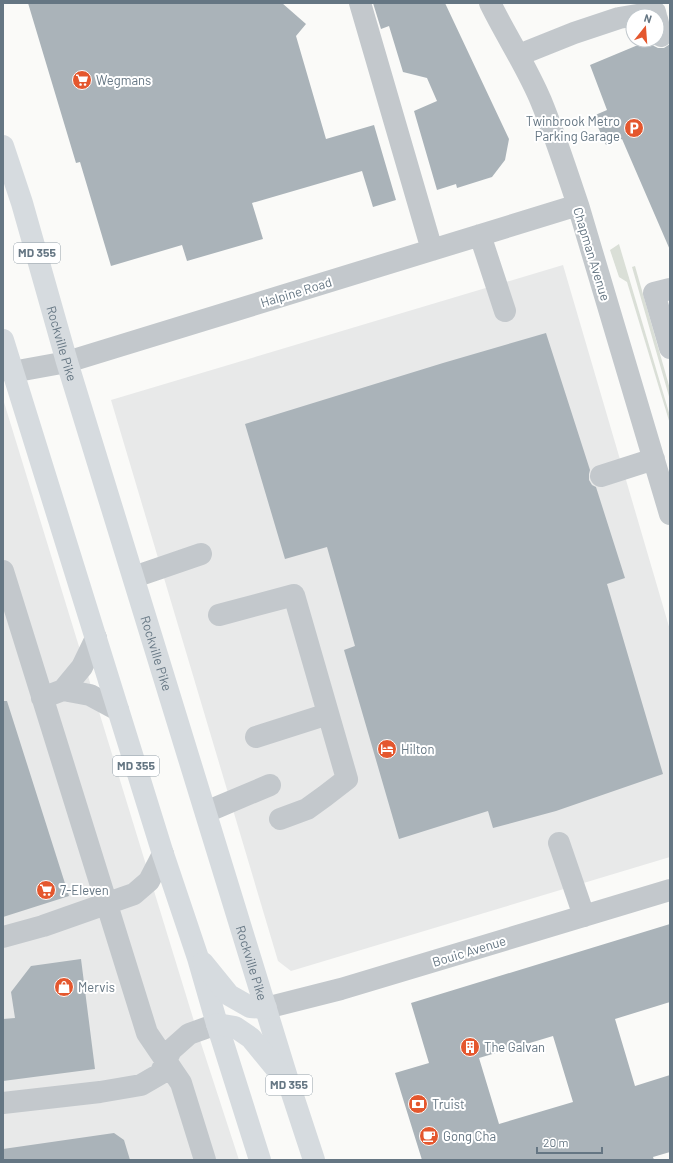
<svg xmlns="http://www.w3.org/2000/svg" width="673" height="1163" font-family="Barlow,sans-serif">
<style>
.built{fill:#e8e9e9}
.green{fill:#dadfd7}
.building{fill:#aab3b9;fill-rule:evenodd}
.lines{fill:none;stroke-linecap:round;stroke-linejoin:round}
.minor{stroke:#c3c8cc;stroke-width:22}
.major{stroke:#d6dbdf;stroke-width:22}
.labels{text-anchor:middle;stroke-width:4;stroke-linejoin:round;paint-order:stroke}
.shield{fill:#fff;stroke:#939fa8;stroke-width:1}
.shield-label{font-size:12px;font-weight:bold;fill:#657683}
.poi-label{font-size:13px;fill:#657683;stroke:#fff;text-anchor:start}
.street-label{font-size:13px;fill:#657683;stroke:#fff}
</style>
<rect width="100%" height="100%" fill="#fafaf8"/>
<path class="built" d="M 563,265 L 670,630 L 670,857 L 291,971 L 278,961 L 111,400 Z
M 3,399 L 197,1031 L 239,1160 L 3,1160 Z"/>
<path class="green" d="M 619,244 L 670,416 L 670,424 L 627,282 L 619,277 L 610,250 Z
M 635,266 L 670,389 L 670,400 L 632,267 Z"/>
<path class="building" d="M 28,3 L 282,3 L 306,24 L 296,36 L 326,139 L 374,125 L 396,200 L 373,207 L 362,171 L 252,203 L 263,239 L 187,261 L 182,245 L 111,266 L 80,162 L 76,163 Z
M 373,3 L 445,3 L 509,139 L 505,160 L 492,177 L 457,188 L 456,184 L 437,190 L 414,111 L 437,101 L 427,78 L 403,72 L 389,26 L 381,29 Z
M 650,40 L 652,45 L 658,48 L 664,48 L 670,44 L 670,250 L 622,139 L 606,145 L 593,116 L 607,110 L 590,65 Z
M 546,333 L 590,470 L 589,474 L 589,480 L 592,485 L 596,487 L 625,578 L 607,584 L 663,774 L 556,811 L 493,828 L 488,811 L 399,839 L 344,650 L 355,646 L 327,547 L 285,559 L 245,424 L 443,363 Z
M 3,701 L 7,701 L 69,896 L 3,917 Z
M 670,924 L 670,1002 L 615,1019 L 635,1086 L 670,1075 L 670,1152 L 653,1157 L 654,1160 L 422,1160 L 395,1073 L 429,1063 L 411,1003 ZM 553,1036 L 573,1102 L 499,1124 L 479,1058 Z
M 81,959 L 95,1069 L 3,1081 L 3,1019 L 15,1018 L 11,992 L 31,966 Z
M 114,1133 L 124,1140 L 130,1160 L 3,1160 L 3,1149 Z"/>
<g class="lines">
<path class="minor" d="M 360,3 L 432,250
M 490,3 C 506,36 527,67 541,101 C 555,135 566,170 578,205 L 670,514
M 657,19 L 661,36
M 519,55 L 574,33 L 619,18 L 655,12 L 656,16
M 480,235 L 505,311
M 670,289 L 654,293 L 670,348
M 3,369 L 12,372 L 67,362 L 578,205
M 601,476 L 654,459
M 3,571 L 147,1033 L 181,1083 L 205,1160
M 134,577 L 201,554
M 219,615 L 294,595 L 347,779 L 325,796 L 307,809 L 280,819
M 63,690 L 82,667 L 96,638
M 42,698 L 63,690 L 90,695 L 118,710
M 256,737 L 328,714
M 206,812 L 270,785
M 559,843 L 584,916
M 3,937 L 43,926 L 134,894 L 149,881 L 163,854
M 266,1008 L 341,989 L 670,890
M 3,1103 L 100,1092 L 141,1085 L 160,1074 L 171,1050 L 189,1034 L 217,1024"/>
<g class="major">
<path id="s1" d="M 3,146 L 22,203 L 67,362 L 289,1084 L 314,1160"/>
<path d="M 3,340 L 163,854 L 198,958 L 217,1024 L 260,1160"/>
<path d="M 203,963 L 229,995 L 250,1007 L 266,1008"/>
<path d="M 217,1024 L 235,1027 L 251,1038 L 283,1077"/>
</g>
</g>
<defs>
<g id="supermarket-disc" transform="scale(1)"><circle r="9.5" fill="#e4572e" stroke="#fff"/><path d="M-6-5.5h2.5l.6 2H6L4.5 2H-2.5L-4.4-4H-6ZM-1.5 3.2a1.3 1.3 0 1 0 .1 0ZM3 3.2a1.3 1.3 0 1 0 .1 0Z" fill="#fff"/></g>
<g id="parking-disc" transform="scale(1)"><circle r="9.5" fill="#e4572e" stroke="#fff"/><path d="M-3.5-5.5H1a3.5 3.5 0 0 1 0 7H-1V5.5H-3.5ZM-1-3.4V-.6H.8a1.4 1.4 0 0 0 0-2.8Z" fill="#fff"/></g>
<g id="hotel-disc" transform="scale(1)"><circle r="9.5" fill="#e4572e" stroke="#fff"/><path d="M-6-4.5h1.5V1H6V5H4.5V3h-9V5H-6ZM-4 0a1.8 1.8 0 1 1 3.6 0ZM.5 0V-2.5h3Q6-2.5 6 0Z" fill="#fff"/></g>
<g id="shop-disc" transform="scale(1)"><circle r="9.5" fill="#e4572e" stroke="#fff"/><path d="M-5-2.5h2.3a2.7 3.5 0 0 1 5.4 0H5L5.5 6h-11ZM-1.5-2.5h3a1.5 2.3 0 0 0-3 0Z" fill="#fff"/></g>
<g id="building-disc" transform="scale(1)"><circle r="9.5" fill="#e4572e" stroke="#fff"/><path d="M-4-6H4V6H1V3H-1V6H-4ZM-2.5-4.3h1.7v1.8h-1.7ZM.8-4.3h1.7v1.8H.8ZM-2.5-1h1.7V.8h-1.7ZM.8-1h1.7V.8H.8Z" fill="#fff"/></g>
<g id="bank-disc" transform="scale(1)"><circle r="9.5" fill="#e4572e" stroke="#fff"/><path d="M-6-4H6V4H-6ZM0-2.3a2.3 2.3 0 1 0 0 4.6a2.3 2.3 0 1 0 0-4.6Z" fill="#fff"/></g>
<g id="cafe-disc" transform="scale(1)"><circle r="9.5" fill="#e4572e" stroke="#fff"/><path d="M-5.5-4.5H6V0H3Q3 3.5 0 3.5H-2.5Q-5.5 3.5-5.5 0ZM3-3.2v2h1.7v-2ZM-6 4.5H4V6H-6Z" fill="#fff"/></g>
</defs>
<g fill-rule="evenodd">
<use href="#supermarket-disc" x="82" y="80"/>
<use href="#parking-disc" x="634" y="128"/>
<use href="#hotel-disc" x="387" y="749"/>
<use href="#supermarket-disc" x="46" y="890"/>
<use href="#shop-disc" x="64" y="987"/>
<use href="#building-disc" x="470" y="1047"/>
<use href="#bank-disc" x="418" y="1104"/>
<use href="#cafe-disc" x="429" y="1136"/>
</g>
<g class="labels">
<g class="shield">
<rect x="14" y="243" width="46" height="20" rx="3"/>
<rect x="113" y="756" width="46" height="20" rx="3"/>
<rect x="266" y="1075" width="46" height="20" rx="3"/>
</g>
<g class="shield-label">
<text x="37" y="257">MD 355</text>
<text x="136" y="770">MD 355</text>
<text x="289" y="1089">MD 355</text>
</g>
<g class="poi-label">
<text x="96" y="85">Wegmans</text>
<text x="620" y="126" text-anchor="end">Twinbrook Metro<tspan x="620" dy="15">Parking Garage</tspan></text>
<text x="401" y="754">Hilton</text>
<text x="60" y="895">7-Eleven</text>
<text x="78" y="992">Mervis</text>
<text x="484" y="1052">The Galvan</text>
<text x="432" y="1109">Truist</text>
<text x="443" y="1141">Gong Cha</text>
</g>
<g class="street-label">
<text transform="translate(592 254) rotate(73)" y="5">Chapman Avenue</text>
<text transform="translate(296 292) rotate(-17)" y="5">Halpine Road</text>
<text dy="5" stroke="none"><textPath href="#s1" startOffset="206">Rockville Pike</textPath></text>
<text dy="5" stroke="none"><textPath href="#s1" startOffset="530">Rockville Pike</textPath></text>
<text transform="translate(469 951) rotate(-17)" y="5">Bouic Avenue</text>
<text dy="5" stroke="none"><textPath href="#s1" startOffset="854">Rockville Pike</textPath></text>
</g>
</g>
<rect width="673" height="1163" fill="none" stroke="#657683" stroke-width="8"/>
<g transform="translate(645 28) rotate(17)"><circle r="19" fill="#ffffff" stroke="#c1c8cd"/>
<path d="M0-3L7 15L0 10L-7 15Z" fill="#e4572e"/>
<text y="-6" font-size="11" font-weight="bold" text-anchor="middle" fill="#657683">N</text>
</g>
<path d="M537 1147v6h65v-6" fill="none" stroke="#657683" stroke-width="2"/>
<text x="543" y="1147" font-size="12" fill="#657683" stroke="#ffffff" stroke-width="3" paint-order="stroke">20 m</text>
</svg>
